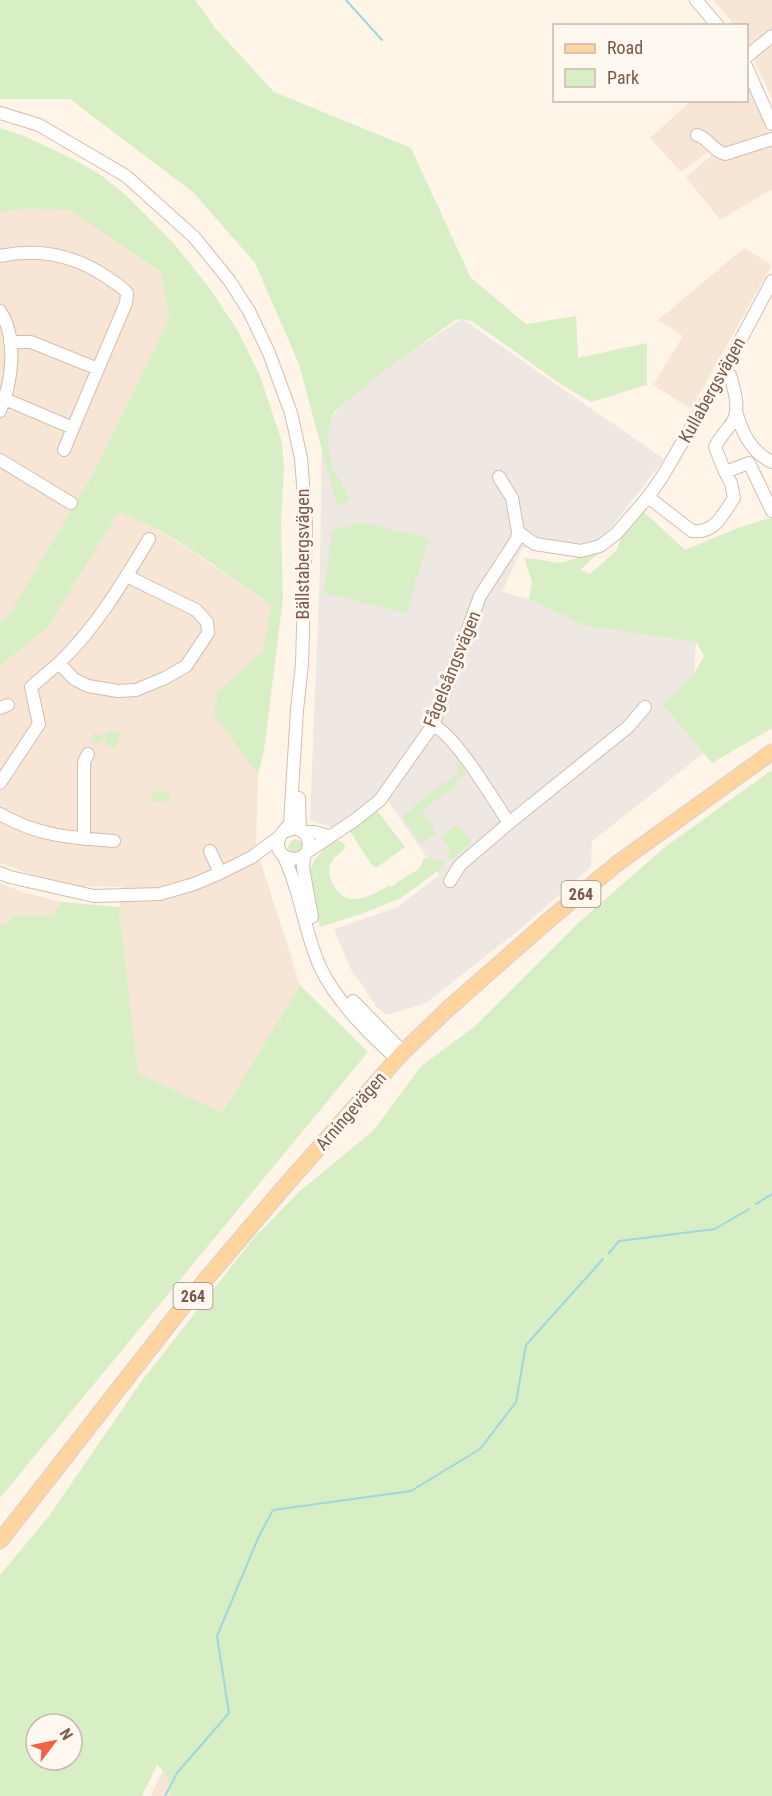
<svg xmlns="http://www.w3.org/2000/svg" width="772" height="1796" font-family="'Roboto Condensed',sans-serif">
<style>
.residential{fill:#f7e6d6}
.industrial{fill:#efe7e2}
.green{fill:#d8eec5;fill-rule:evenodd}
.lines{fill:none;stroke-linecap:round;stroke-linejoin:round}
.stream{stroke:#a0d7dd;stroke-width:2}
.minor-casing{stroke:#d4bdaf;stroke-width:14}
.major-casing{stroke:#dad0cc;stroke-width:17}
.minor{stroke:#fff;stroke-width:12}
.major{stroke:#ffd59f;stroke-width:15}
.labels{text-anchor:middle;stroke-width:6;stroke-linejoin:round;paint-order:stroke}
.shield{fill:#fff8f1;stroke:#a3887b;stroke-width:1.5}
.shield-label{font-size:16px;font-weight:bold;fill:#7b5849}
.street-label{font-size:18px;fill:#7b5849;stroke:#fff8f1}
</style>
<rect width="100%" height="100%" fill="#fef4e8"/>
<path class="residential" d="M 713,0 L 772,0 L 772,29 L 754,45 L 748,44 L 746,26 L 735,25 Z
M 771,47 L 772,48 L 772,99 L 754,60 L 765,49 Z
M 747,82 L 768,130 L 767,136 L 726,150 L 711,150 L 681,172 L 650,138 L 691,101 L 746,100 Z
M 764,143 L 772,146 L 772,189 L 720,220 L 686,177 L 711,156 L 728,157 Z
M 17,209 L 70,210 L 161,272 L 169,319 L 94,472 L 8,616 L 0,622 L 0,212 Z
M 744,248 L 772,265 L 691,409 L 653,385 L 683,336 L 658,320 Z
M 119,512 L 145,522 L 189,549 L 271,605 L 263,652 L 217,692 L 214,715 L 258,775 L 256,847 L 300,985 L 222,1113 L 138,1073 L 119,907 L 123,887 L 63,886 L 0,863 L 0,666 L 48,627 Z
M 0,883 L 22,892 L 62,902 L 53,915 L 14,916 L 7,924 L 0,926 Z
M 163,1770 L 166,1773 L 171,1796 L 151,1796 Z"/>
<path class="industrial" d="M 462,319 L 664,459 L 601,541 L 522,548 L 502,592 L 529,599 L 586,626 L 696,642 L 694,674 L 663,705 L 704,753 L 592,841 L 591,867 L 519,930 L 426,1003 L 387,1015 L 376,1007 L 364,987 L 351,970 L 334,929 L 398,907 L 439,875 L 386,798 L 365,808 L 333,828 L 310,820 L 320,570 L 322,426 L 374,375 Z"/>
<path class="green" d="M 0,0 L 195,0 L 215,28 L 274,92 L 411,148 L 471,278 L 526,324 L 576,316 L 578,358 L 647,343 L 647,385 L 591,402 L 562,385 L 472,321 L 457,319 L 385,370 L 333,413 L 327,434 L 332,466 L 350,500 L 339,505 L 334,495 L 299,364 L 255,263 L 194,193 L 70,99 L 0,99 Z
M 0,128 L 24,136 L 75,160 L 101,175 L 128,197 L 174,244 L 208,286 L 238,331 L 260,376 L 282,442 L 284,468 L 281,524 L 283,598 L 264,751 L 258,775 L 214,715 L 217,692 L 263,651 L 271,605 C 223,572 175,533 119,512 L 48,627 L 0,666 L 0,622 L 8,616 L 94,472 L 169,319 L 161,272 L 70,210 L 17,209 L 0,212 Z
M 642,510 L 685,550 L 738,528 L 772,517 L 772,728 L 712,763 L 663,705 L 694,674 L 704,656 L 696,642 L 586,626 L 529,599 L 532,582 L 524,558 L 561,563 L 602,550 L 580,570 L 590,574 L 616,551 L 625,529 Z
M 360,522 L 429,539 L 406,613 L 324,593 L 332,531 Z
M 111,731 L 117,731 L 121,735 L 115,749 L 105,745 L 106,738 L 103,738 L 101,743 L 96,744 L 92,739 L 92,735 L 96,733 L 102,736 Z
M 458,761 L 467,772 L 455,783 L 457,785 L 422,810 L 435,829 L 434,830 L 436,833 L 421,843 L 402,817 L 414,807 L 416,804 L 460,772 L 455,764 Z
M 772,770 L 772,1796 L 171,1796 L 166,1773 L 157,1765 L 142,1796 L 0,1796 L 0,1575 L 49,1516 L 141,1382 L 253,1239 L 299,1192 L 374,1130 L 421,1066 L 474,1027 L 577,924 L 665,847 ZM 36,1724 L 72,1724 L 72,1760 L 36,1760 Z
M 152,791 L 170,792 L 170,801 L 153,802 Z
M 376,809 L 405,847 L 376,868 L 371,864 L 349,830 Z
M 458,824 L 472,843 L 450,860 L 446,854 L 451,851 L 441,837 Z
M 295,839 L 303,842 L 302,853 L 290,852 L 288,847 L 290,842 Z
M 334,839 L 344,843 L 345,848 C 340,853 332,858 330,866 C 327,879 337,896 350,899 C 362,901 380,891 390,885 L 391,887 L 396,884 L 396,883 L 419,869 L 424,858 L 431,858 L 435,862 L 439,859 L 444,863 L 443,867 L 401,898 L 364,913 L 320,927 C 308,882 296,874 334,839 Z
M 62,902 L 119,907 L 138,1073 L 222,1113 L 300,985 L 368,1052 L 0,1498 L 0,926 L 7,924 L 14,916 L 53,915 Z"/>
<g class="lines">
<path class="stream" d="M 346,0 L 382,40
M 756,1204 L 772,1194
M 609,1253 L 619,1241 L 715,1229 L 749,1209
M 165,1796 L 177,1773 L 229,1713 L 217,1636 L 259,1536 L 273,1510 L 411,1491 L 480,1449 L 516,1402 L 526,1345 L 603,1259"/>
<g class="minor-casing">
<path id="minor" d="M 696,0 L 718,26
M 746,57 L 772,36
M 746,66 L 772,124
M 0,113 L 39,125 L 126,176 L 194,237 L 229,280 L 249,311 L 269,353 L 291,413 L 301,458 L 306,525 L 302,664 L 297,710 L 290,824 C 286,828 280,834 279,839 C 271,864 315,866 308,840 C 307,833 301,830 295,828 L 283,832
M 697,135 C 709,138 712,151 725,154 L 772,139
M 0,256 C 38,248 72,254 105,276 C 112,281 122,286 127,293 L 126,303 L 73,428
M 0,311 C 18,338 12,383 0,411
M 10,342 L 31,342 L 98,369
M 724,371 L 730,375 C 734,389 741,409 732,423 C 726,431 720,437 715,447 L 725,472 L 749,463 L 772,511
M 0,397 L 73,428 L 64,450
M 736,411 C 742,433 751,452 772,462
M 0,460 L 71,503
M 648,497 L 692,531 C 715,534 723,514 734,498 L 731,483 L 725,472
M 518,532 L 535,544 L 581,551 L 600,546 L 616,534 L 648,497 L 662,477 L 724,371 L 772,281
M 59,663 C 96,628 123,582 149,539
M 0,708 L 8,705
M 433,725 C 457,737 492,798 509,823 L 628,727 L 645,707
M 0,783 L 39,724 L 31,687 L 59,663 L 74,679 L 88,686 L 118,691 L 136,690 L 165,678 L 186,666 L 208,633 L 207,622 L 196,610 L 127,576
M 299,798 L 300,830
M 0,814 C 38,836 71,838 114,841
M 304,832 L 314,832 L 329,836
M 84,839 L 84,762 L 88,754
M 210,851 L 220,873
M 307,852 L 355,820 L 380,800 L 433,725 L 480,596 L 517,539 L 518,532 L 512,498 L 499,477
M 304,856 L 303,868 L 312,917
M 284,857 C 301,892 304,931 320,967 C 337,1002 368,1033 397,1059
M 0,873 L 10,877 L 94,896 L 160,894 L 194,884 L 220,873 L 252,857 L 279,837
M 450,881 L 460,865 L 509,823
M 353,1001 L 403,1052"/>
</g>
<g class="major-casing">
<path id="major" d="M 0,1541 L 181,1309 L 279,1193 L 403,1052 L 449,1008 L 550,919 L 618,863 L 772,752"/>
</g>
<use href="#minor" class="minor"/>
<use href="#major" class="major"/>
</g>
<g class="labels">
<g class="shield">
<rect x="561.5" y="881" width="39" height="26" rx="4.5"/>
<rect x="173.5" y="1283" width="39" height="26" rx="4.5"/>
</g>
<g class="shield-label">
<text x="581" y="900">264</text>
<text x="193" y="1302">264</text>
</g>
<g class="street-label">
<text transform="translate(712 390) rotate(-61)" y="6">Kullabergsvägen</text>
<text transform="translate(303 554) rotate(-90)" y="6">Bällstabergsvägen</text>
<text transform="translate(452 669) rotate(-68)" y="6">Fågelsångsvägen</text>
<text transform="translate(351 1111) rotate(-49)" y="6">Arningevägen</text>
</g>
</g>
<rect x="553" y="24" width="195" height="78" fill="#fff8f1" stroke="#cab8ae" stroke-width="1.5"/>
<rect x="565" y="44" width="30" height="9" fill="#ffd59f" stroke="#cab8ae" stroke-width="1.5"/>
<text x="607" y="54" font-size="18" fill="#7b5849">Road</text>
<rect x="565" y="69" width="30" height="18" fill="#d8eec5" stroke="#cab8ae" stroke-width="1.5"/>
<text x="607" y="84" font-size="18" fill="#7b5849">Park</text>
<g transform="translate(54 1742) rotate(58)"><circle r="28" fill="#fff8f1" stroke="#cab8ae" stroke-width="1.5"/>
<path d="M0-4.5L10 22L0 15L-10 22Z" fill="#f16145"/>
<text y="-9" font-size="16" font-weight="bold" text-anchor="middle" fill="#7b5849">N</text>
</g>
</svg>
